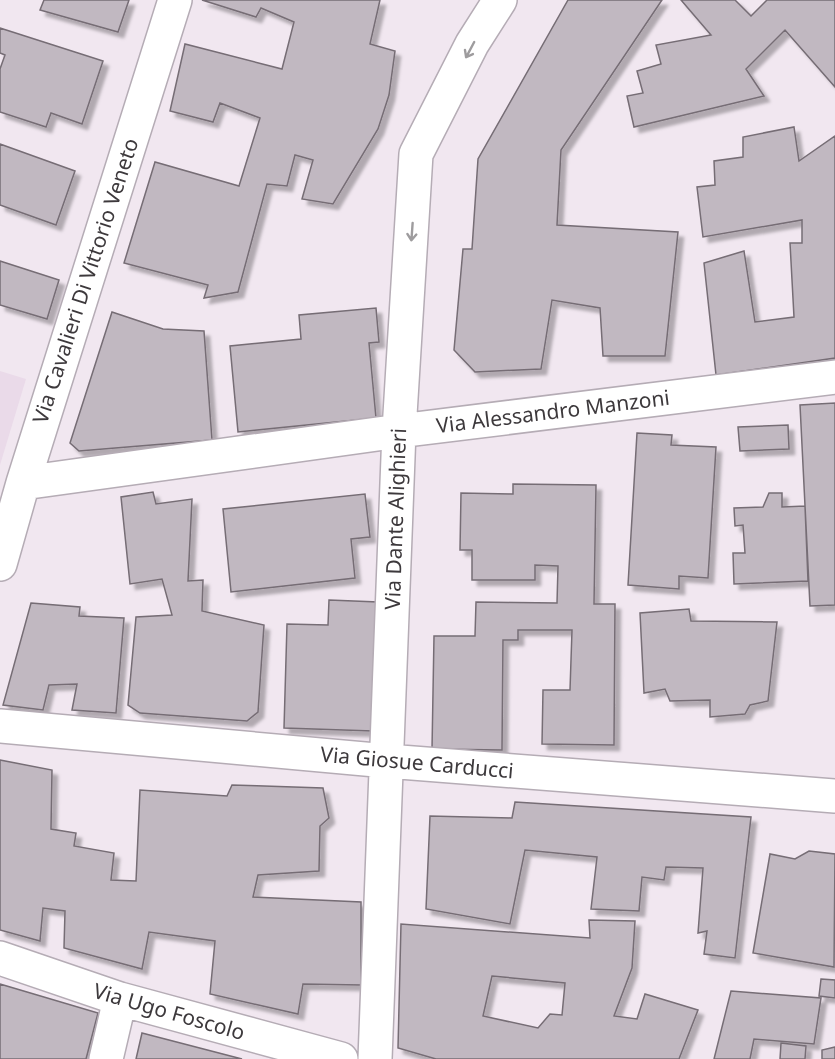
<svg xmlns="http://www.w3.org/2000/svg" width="835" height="1059" font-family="'Noto Sans',sans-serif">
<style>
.built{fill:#eadae9}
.building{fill:#c1b8c1;stroke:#766d75;stroke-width:1.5;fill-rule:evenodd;filter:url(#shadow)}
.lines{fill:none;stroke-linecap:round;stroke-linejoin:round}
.street-casing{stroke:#b5acb5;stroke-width:36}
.street{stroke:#fff;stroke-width:33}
.oneway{stroke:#9e9c9e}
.labels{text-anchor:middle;stroke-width:4.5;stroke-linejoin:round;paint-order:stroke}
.street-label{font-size:21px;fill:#3d393c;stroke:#fff}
</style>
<defs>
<filter id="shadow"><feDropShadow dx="5.5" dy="5.5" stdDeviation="1.5" flood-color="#0004"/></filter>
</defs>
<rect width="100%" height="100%" fill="#f1e7f0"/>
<path class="built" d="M 0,371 L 26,379 L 0,465 Z"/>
<path class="building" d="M 44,0 L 129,0 L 118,32 L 40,10 Z
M 202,0 L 380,0 L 370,44 L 395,51 L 389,95 L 378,129 L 333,204 L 302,199 L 313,160 L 295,155 L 287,186 L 267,184 L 238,292 L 204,298 L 208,285 L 124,263 L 155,162 L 239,186 L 260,118 L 220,103 L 213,122 L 170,111 L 185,44 L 282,69 L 294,22 L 261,8 L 256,17 Z
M 568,0 L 662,0 L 561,150 L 557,225 L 678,232 L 665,356 L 603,356 L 600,308 L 552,300 L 541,369 L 475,372 L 454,350 L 463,249 L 472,249 L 478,159 Z
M 681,0 L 735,0 L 751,16 L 767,0 L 835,0 L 835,87 L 785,30 L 746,69 L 764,96 L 634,127 L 627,96 L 643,93 L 637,71 L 661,64 L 656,45 L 711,35 Z
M 0,28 L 103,61 L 82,124 L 51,113 L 46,127 L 0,112 L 0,69 L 5,55 L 0,53 Z
M 794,127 L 799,161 L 835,136 L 835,358 L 716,375 L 704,263 L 744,251 L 755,322 L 794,317 L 790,243 L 802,243 L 802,220 L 703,237 L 697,187 L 715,185 L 714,161 L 743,157 L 743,137 Z
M 0,144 L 75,171 L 56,225 L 0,205 Z
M 0,261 L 59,280 L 47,319 L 0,305 Z
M 376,308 L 379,342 L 369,343 L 376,418 L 238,432 L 230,346 L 301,339 L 299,315 Z
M 112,312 L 163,329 L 204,331 L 212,440 L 79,451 L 70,443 Z
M 835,403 L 835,605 L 810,606 L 800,405 Z
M 788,425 L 789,449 L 740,451 L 738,427 Z
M 637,433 L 672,435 L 671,445 L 716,447 L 708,578 L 679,576 L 679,589 L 628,585 Z
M 513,484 L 596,485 L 594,604 L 615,604 L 614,745 L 542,744 L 543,690 L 570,690 L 572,630 L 518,630 L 518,640 L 503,640 L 502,750 L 432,749 L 434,636 L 475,636 L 476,602 L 557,603 L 558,566 L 535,565 L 535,580 L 472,580 L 472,550 L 460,550 L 461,493 L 513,494 Z
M 153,492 L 156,504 L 192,499 L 188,581 L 203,580 L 202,611 L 264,625 L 258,712 L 247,721 L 140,713 L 128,705 L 136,617 L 172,615 L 162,579 L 130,584 L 121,497 Z
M 769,493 L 782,493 L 782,507 L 805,506 L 808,581 L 734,584 L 733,553 L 745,553 L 743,525 L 735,526 L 734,508 L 763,507 Z
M 365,494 L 370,537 L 351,539 L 355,578 L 231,592 L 223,509 Z
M 329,600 L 378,602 L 373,731 L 284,728 L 287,624 L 328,625 Z
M 31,603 L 80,607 L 79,616 L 124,618 L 116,713 L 72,710 L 77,684 L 49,685 L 43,710 L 3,705 Z
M 689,609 L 691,621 L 777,622 L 768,701 L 750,705 L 745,714 L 710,717 L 710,700 L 670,701 L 665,689 L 644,693 L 640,613 Z
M 0,760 L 52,770 L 51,829 L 76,833 L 74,846 L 114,853 L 111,880 L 136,881 L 140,790 L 227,796 L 232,785 L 323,788 L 329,818 L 320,826 L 319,871 L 258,875 L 253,897 L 361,902 L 361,985 L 303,984 L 298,1014 L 210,994 L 215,941 L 149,932 L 142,969 L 64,948 L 65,911 L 43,908 L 40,941 L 0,930 Z
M 515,802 L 751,817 L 735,958 L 704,954 L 707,931 L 698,933 L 703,868 L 666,867 L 664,880 L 642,877 L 639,911 L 591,909 L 597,857 L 525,850 L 510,924 L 426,909 L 430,816 L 512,818 Z
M 809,851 L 835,854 L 834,967 L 753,953 L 770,854 L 795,859 Z
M 589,920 L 635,921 L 632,968 L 614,1016 L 637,1019 L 645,994 L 698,1010 L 679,1059 L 436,1059 L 398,1048 L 401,924 L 590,938 ZM 492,976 L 565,983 L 562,1015 L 550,1014 L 538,1028 L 483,1016 Z
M 821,979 L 835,980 L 835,998 L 819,996 Z
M 0,984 L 98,1013 L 86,1059 L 0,1059 Z
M 731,991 L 821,998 L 814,1044 L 754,1039 L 750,1059 L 714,1059 Z
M 142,1033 L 242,1059 L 136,1059 Z
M 781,1043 L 806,1046 L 805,1059 L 780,1059 Z
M 835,1047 L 835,1059 L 822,1059 L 822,1050 Z"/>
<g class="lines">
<g class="street-casing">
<path id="street" d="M 23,483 L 399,431 L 835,377
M 0,564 L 23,483 L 175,0
M 0,726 L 387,761 L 835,796
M 0,958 L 120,999 L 341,1059
M 106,1059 L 120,999
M 375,1059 L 399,431 L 416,154 L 472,44 L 500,0"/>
</g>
<use href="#street" class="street"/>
</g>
<defs><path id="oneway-shaft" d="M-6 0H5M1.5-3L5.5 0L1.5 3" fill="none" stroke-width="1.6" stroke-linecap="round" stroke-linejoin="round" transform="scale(1.5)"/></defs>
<g class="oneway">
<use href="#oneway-shaft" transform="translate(470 50) rotate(118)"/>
<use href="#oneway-shaft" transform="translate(412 232) rotate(94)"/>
</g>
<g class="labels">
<g class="street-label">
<text transform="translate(86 281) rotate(-72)" y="7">Via Cavalieri Di Vittorio Veneto</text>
<text transform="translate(553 412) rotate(-7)" y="7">Via Alessandro Manzoni</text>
<text transform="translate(396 519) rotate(-88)" y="7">Via Dante Alighieri</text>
<text transform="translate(417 763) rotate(5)" y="7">Via Giosue Carducci</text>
<text transform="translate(169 1012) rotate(16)" y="7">Via Ugo Foscolo</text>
</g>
</g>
</svg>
